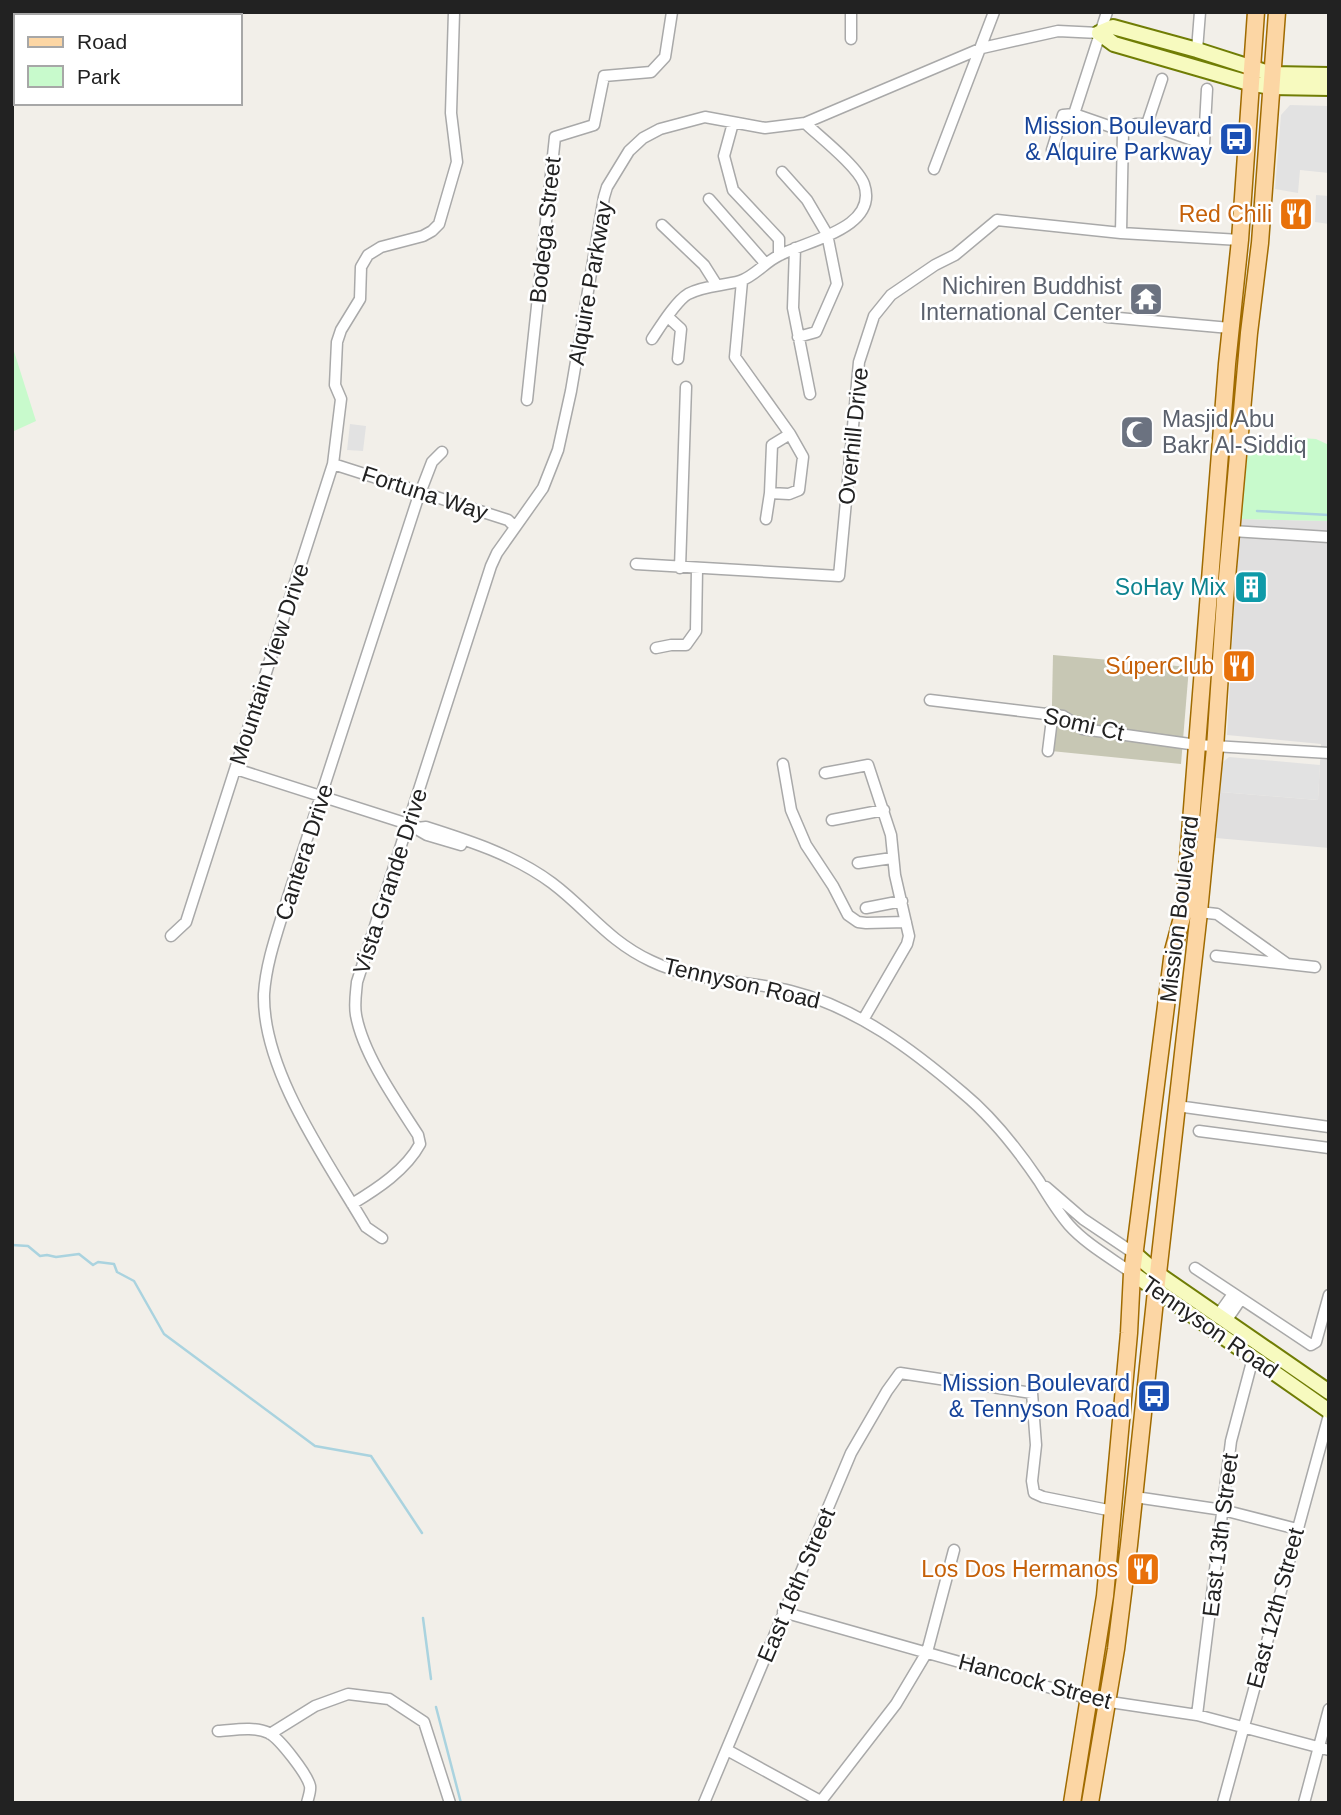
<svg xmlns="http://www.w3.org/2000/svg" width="1341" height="1815" font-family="Arial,sans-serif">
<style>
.residential{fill:#e0dfdf}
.construction{fill:#c7c7b4}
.park{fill:#c8facc}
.parking{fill:#e2e2e2}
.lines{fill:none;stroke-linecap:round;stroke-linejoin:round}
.stream{stroke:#aad3df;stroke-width:2.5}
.minor-casing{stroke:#a9a9a9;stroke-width:13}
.secondary-casing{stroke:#707d05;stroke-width:18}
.primary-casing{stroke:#a06b00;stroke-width:19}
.minor{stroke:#fff;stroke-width:10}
.secondary{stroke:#f7fabf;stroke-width:14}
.primary{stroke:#fcd6a4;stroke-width:16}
.labels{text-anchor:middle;stroke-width:5;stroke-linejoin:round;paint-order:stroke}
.transit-label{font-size:23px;fill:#164399;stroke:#fff;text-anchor:end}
.food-label{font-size:23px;fill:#c56008;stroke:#fff;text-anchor:end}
.street-label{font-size:23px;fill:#222;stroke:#fff}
.worship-label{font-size:23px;fill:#5b616d;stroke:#fff;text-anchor:end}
.culture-label{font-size:23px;fill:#0d838f;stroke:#fff;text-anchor:end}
</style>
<rect width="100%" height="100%" fill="#f2efe9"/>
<path class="residential" d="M 1239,519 L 1329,521 L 1329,848 L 1216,838 L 1220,792 L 1318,800 L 1321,744 L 1227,735 Z"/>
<path class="construction" d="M 1053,655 L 1189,667 L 1181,764 L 1051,751 Z"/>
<path class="park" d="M 12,345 L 36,421 L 12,432 Z
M 1286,437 L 1316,439 L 1329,445 L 1329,521 L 1239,519 L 1248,453 L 1259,446 Z"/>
<path class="parking" d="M 1290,105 L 1329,106 L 1329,173 L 1300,170 L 1298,193 L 1275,189 L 1281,115 Z
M 1316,195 L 1329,196 L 1329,224 L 1315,222 Z
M 350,424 L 366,426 L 363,451 L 347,450 Z
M 1229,757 L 1320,765 L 1318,800 L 1220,792 L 1223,762 Z"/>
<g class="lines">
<path class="stream" d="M 1257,511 L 1329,515
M 12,1245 L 28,1246 L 40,1256 L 47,1255 L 56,1257 L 79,1254 L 93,1265 L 98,1262 L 114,1264 L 117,1272 L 134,1281 L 164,1334 L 315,1446 L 371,1456 L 422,1533
M 423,1618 L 431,1679
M 436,1707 L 461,1803"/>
<g class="minor-casing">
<path id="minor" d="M 851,39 L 851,12
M 1197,50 L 1200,12
M 1074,114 L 1123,131
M 733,123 L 724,156 L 733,190 L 779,239 L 779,255
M 1147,124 L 1162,79
M 1123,131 L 1136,124 L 1147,124 L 1204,144 L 1207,89
M 1052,150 L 1063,115 L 1074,114 L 1107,12
M 934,169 L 994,12
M 782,172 L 807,200 L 827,234 L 837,284 L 816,332 L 798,337
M 709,199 L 765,263
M 662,225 L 704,265 L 716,284
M 1121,233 L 1123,131
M 795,248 L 793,308 L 810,394
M 742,281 L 735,357 L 790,434 L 772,445 L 770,493 L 766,519
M 668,317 L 681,329 L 678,359
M 1107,317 L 1230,328
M 652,339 C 660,327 676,301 688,294 C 705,285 723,286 740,281 C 754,277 766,261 780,255 C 809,240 879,228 864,184 C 858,167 820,137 805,123
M 527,400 L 555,137 L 594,125 L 604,76 L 651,72 L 665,57 L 672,12
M 333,464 L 508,520 L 515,527
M 770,493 L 789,494 L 799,490 L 803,457 L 790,434
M 1232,531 L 1329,537
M 636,564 L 839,576 L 859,362 L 874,316 L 891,295 L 935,265 L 955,255 L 997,220 L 1121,233 L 1240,240
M 680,568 L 686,387
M 656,648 L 671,645 L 686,645 L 696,631 L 697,569
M 930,700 L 1063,716 L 1083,729 L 1197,745 L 1329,753
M 1048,751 L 1052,719 L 1048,713
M 783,764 L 791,810 L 806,845 L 833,886 L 848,915 L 858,922 L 866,923 L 906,922
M 236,769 L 408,824 L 427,835 L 461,845
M 825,773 L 868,765 L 891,835 L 895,875 L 909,936 L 907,944 L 863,1020
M 832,820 L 884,810
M 417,828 L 426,827 C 470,841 514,855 552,883 C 588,910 608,941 651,961 C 694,982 745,980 791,991 C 856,1007 913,1050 963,1093 C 992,1117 1018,1150 1039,1181 C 1048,1196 1057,1211 1069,1225 C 1086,1244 1111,1258 1132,1273
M 858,863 L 892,858
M 866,908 L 902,901
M 1199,912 L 1217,914 L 1286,963
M 171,936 L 186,922 L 333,464 L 341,399 L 335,385 L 337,342 L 341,330 L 360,299 L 361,267 L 368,255 L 381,247 L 423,236 L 432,231 L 439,224 L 457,162 L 451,113 L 454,12
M 1216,956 L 1315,967
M 1177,1106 L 1329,1127
M 1199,1131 L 1329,1148
M 1046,1187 L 1083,1219 L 1135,1254
M 352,1204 C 377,1189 406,1170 420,1144 L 418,1135 C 396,1101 363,1054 356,1015 C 354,1004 356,993 357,982 L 491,566 L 497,553 L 543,488 L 558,450 L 571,391 L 604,197 L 607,187 L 629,151 L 643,138 L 660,129 L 705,117 L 765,128 L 805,123 L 982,48 L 1058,31 L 1099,33
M 382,1238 L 366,1227 C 328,1162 262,1071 264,994 C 266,962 278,930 287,900 L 417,501 L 432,462 L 442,452
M 1195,1268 L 1311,1345 L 1316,1342 L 1329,1295
M 1218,1315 L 1233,1294
M 1226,1321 L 1241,1299
M 1135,1497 L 1223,1510 L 1297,1529
M 783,1612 L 1090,1699 L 1197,1715 L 1329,1750
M 1197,1715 L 1231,1441 L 1253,1358
M 218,1731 C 234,1730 254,1726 269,1733 C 280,1739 307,1774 310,1786 C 311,1791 308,1798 307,1803
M 270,1734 L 315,1706 L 348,1694 L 389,1699 L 424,1722 L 450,1803
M 727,1750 L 824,1803
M 821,1801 L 896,1704 L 927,1652 L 954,1550
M 704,1803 L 851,1453 L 887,1391 L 900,1373 L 1032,1393 L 1036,1445 L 1032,1481 L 1034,1493 L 1043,1497 L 1113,1511
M 1223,1803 L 1329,1415
M 1304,1803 L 1329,1709"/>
</g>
<g class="secondary-casing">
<path id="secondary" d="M 1099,33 L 1114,44 L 1249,83 L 1271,87 L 1329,88
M 1099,33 L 1113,27 L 1197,50 L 1272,74 L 1329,75
M 1135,1254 L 1158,1274 L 1329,1392
M 1132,1273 L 1329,1411"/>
</g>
<g class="primary-casing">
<path id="primary" d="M 1072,1803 L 1105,1596 L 1129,1333 L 1132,1273 L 1173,951 L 1184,910 L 1227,364 L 1240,240 L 1256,12
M 1090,1803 L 1116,1649 L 1129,1545 L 1156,1291 L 1199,912 L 1215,748 L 1225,600 L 1249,333 L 1260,243 L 1277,12"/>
</g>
<use href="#minor" class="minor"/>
<use href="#secondary" class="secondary"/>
<use href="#primary" class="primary"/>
</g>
<defs>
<g id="bus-square" transform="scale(1.75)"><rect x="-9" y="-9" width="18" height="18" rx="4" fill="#1a4fb4" stroke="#fff"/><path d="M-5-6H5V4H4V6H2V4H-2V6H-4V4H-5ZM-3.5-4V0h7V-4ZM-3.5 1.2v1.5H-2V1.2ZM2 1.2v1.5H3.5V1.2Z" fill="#fff"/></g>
<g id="restaurant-square" transform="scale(1.75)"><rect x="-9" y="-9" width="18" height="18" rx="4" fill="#e8710a" stroke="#fff"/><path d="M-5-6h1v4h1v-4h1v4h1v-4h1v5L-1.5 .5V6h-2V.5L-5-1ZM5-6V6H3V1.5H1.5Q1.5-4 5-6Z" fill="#fff"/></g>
<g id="temple-square" transform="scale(1.75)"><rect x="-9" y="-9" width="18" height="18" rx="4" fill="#6b7280" stroke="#fff"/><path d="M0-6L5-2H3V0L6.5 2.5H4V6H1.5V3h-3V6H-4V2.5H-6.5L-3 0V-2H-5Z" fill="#fff"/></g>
<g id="mosque-square" transform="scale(1.75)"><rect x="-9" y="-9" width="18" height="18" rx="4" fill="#6b7280" stroke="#fff"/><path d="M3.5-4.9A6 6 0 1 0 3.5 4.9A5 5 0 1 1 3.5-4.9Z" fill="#fff"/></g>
<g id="building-square" transform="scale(1.75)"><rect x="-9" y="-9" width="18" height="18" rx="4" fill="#0f9aa8" stroke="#fff"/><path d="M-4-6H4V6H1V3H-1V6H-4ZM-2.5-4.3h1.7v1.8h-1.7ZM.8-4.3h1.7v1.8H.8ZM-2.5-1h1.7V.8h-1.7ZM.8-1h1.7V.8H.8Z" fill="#fff"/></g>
</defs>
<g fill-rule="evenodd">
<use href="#bus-square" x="1236" y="139"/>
<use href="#restaurant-square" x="1296" y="214"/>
<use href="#temple-square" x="1146" y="299"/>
<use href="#mosque-square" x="1137" y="432"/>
<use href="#building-square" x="1251" y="587"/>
<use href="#restaurant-square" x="1239" y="666"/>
<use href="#bus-square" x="1154" y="1396"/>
<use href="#restaurant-square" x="1143" y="1569"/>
</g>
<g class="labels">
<g class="transit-label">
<text x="1212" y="134">Mission Boulevard<tspan x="1212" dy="26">&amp; Alquire Parkway</tspan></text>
<text x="1130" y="1391">Mission Boulevard<tspan x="1130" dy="26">&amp; Tennyson Road</tspan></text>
</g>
<g class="food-label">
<text x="1272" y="222">Red Chili</text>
<text x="1214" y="674">SúperClub</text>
<text x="1118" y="1577">Los Dos Hermanos</text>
</g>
<g class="street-label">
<text transform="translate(545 230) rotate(-84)" y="8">Bodega Street</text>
<text transform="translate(590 283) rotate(-80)" y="8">Alquire Parkway</text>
<text transform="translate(853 436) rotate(-84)" y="8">Overhill Drive</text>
<text transform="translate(425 493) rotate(18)" y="8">Fortuna Way</text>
<text transform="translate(269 664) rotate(-72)" y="8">Mountain View Drive</text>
<text transform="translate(1084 724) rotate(13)" y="8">Somi Ct</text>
<text transform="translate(304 852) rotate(-72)" y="8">Cantera Drive</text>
<text transform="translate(390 881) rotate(-72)" y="8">Vista Grande Drive</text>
<text transform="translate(1179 909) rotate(-83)" y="8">Mission Boulevard</text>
<text transform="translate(742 983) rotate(13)" y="8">Tennyson Road</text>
<text transform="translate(1210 1327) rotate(35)" y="8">Tennyson Road</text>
<text transform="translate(1220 1535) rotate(-83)" y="8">East 13th Street</text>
<text transform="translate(796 1585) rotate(-67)" y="8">East 16th Street</text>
<text transform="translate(1275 1608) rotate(-75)" y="8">East 12th Street</text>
<text transform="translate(1035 1681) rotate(15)" y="8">Hancock Street</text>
</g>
<g class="worship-label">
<text x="1122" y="294">Nichiren Buddhist<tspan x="1122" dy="26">International Center</tspan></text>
<text x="1162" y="427" text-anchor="start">Masjid Abu<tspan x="1162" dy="26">Bakr Al-Siddiq</tspan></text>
</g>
<g class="culture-label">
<text x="1226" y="595">SoHay Mix</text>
</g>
</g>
<rect width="1341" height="1815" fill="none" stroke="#222222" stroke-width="28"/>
<rect x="14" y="14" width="228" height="91" fill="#ffffff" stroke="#a7a7a7" stroke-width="2"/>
<rect x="28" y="37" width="35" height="10" fill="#fcd6a4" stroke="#a7a7a7" stroke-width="2"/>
<text x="77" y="49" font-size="21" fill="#222222">Road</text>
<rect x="28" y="66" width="35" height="21" fill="#c8facc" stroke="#a7a7a7" stroke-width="2"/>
<text x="77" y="84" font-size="21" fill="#222222">Park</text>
</svg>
